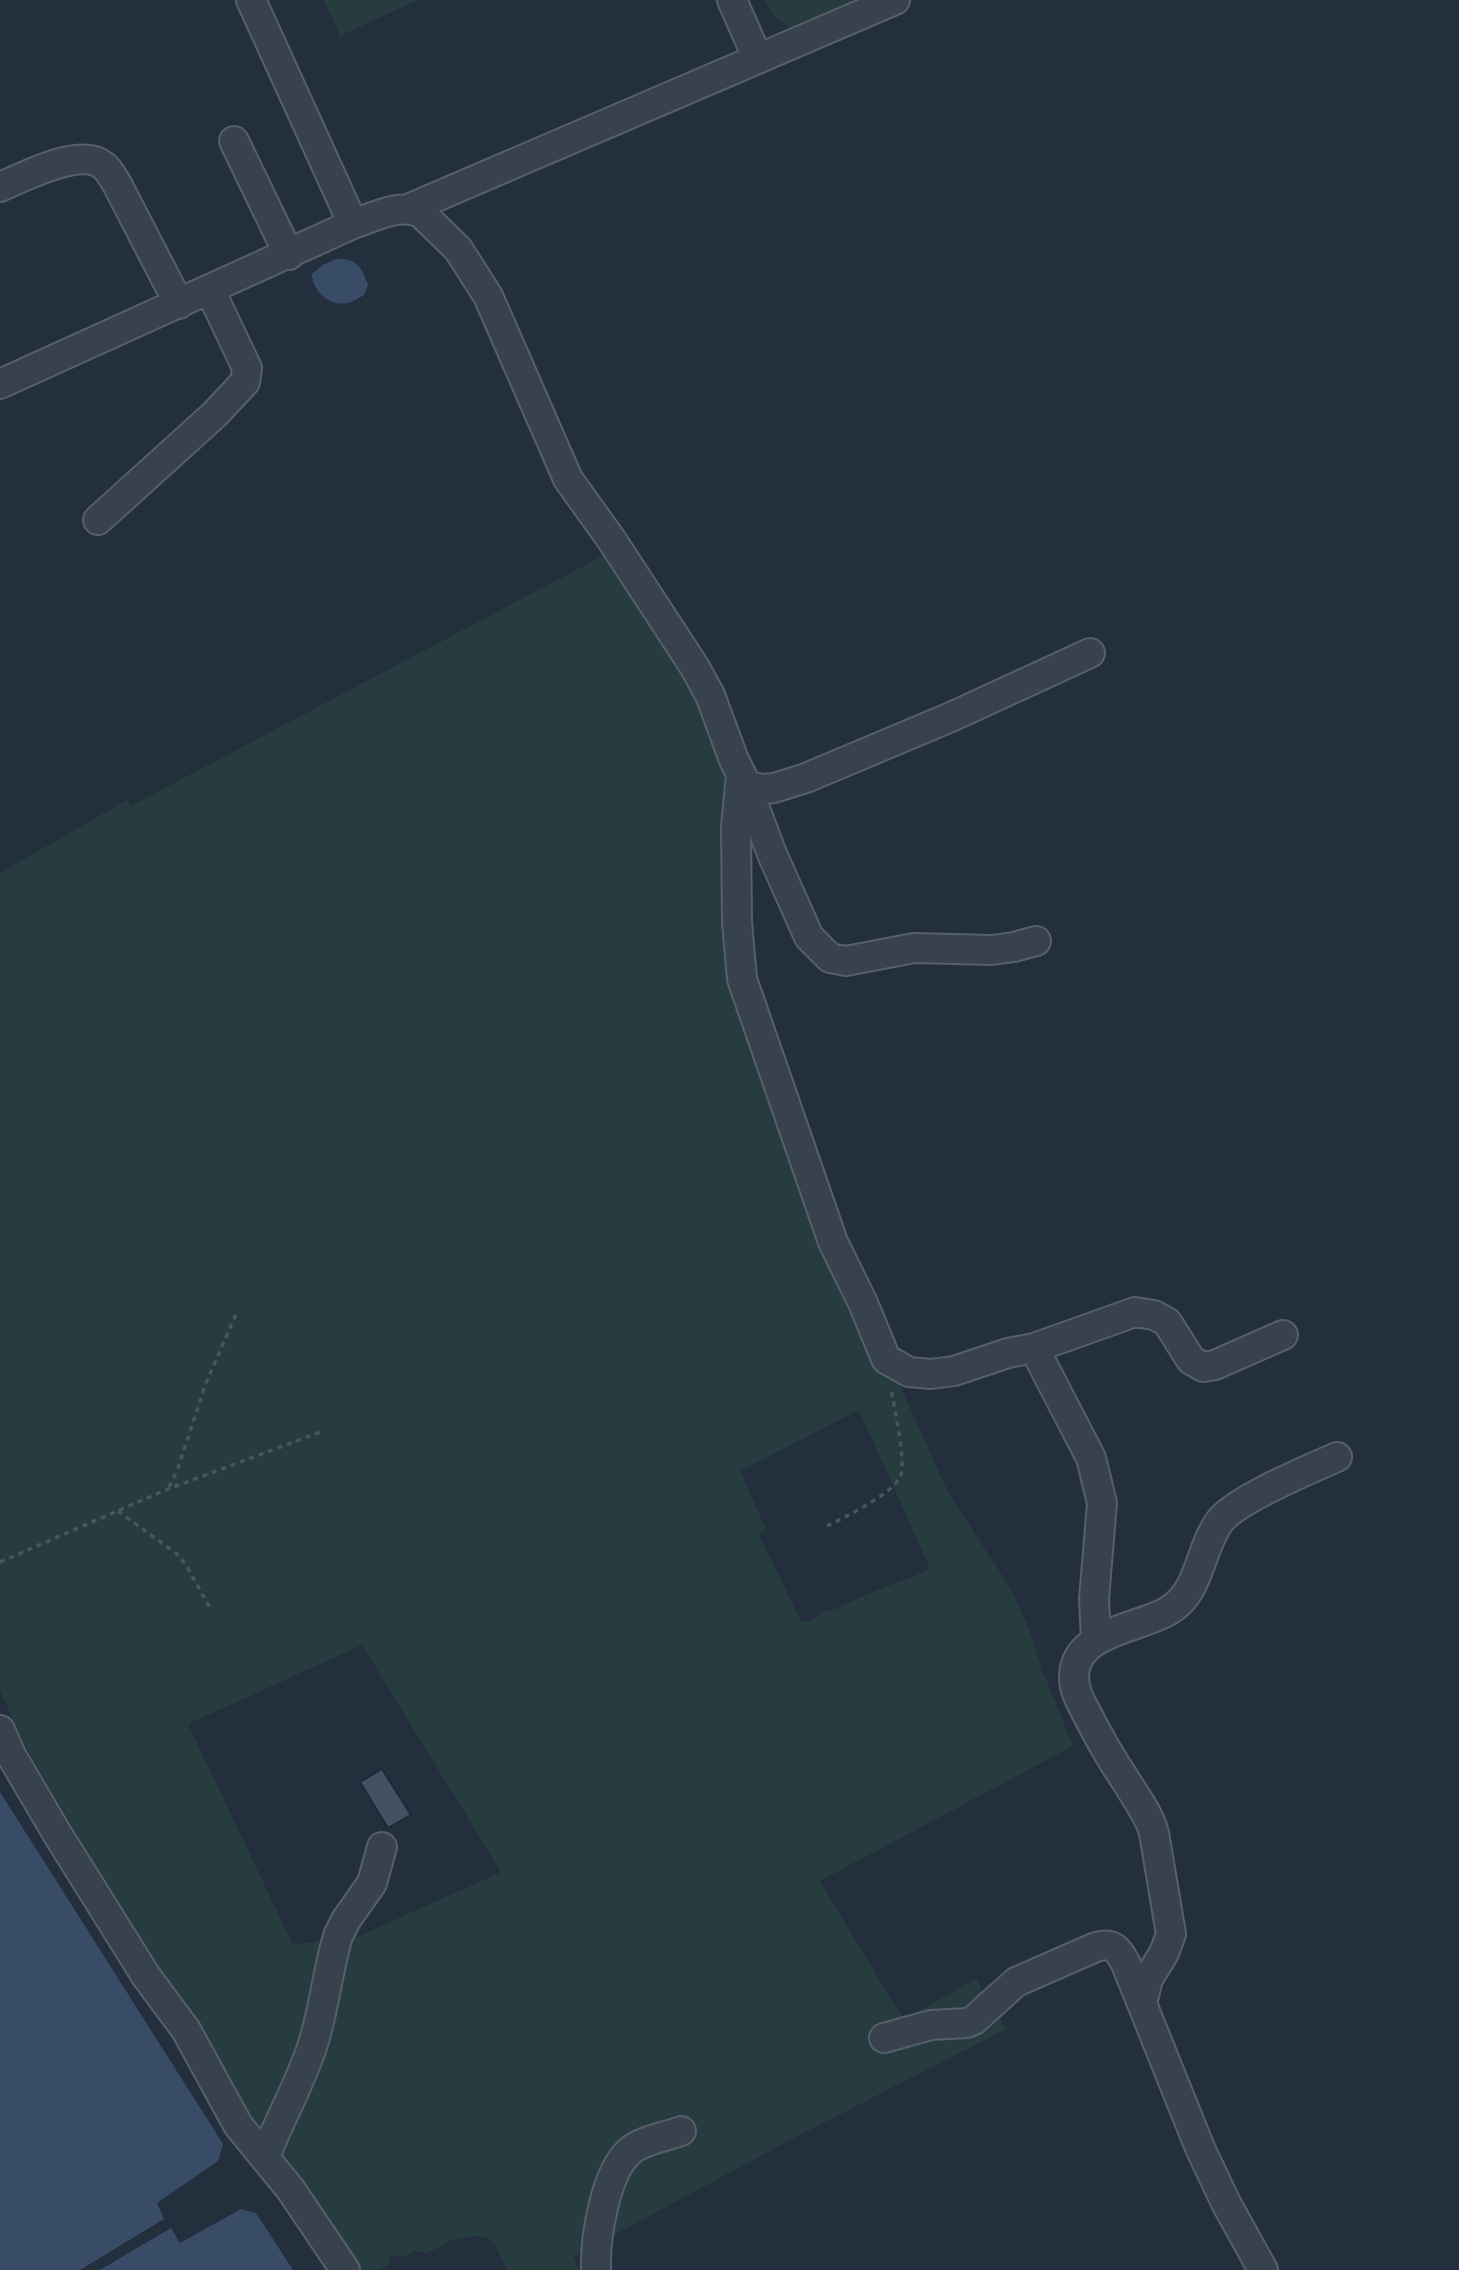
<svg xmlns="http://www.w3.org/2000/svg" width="1459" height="2270" font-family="'IBM Plex Sans',sans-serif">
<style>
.green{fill:#263c3f;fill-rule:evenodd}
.water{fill:#394c67}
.building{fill:#455162;stroke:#1f2835;stroke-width:2}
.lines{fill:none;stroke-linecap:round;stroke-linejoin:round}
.minor-casing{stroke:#565f6c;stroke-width:32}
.path{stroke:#44595c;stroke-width:3.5;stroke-dasharray:5 5;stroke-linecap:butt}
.minor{stroke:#38414e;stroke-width:28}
</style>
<rect width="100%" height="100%" fill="#242f3e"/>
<path class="green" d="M 324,0 L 418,0 L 340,36 Z
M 765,0 L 857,0 L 791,28 L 775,18 Z
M 610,552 L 684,660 L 722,753 L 727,797 L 725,887 L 836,1263 L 900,1386 L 949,1494 L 1011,1589 L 1029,1629 L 1043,1672 L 1073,1746 L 820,1881 L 899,2012 L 906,2018 L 976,1979 L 1006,2029 L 798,2136 L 573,2257 L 579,2270 L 507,2270 L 495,2245 L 486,2238 L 476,2236 L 454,2239 L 427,2253 L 414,2251 L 403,2257 L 389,2256 L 391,2264 L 379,2270 L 352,2270 L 261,2130 L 253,2126 L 187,2012 L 124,1914 L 24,1744 L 0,1691 L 0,873 L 127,800 L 131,806 ZM 859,1410 L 929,1566 L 926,1571 L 863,1596 L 836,1609 L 823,1611 L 814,1619 L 802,1623 L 759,1535 L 766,1529 L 740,1471 ZM 362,1645 L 501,1872 L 348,1941 L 326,1940 L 293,1945 L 188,1724 Z"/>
<path class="water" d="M 336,259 C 356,258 362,267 368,285 L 364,295 C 360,297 353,302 348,303 C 330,307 312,291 312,274 L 323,265 Z
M 0,1792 L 223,2144 L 218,2161 L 157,2203 L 164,2219 L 80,2270 L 0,2270 Z
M 241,2209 L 256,2213 L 293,2270 L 100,2270 L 171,2228 L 180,2243 Z"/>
<path class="building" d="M 382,1769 L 411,1815 L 388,1828 L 360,1782 Z"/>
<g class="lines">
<g class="minor-casing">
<path id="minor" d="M 732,0 L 758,59
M 234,141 L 289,255
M 0,187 C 24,177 81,146 104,166 C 109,170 113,178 117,184 L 179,304
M 408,209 L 895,0
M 353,224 C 375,217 398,203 421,213 L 458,249 L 488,296 L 568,479 L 611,539 L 694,666 L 710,695 L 734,760 L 745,782 L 751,786 L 761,789 L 774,788 L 806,778 L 951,717 L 1090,653
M 0,384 L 353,224 L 251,0
M 98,520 L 215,414 L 245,382 L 247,368 L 210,290
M 741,774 L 736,827 L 737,922 L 742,979 L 833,1242 L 863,1303 L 886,1359 L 909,1372 L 931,1374 L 954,1371 L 1008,1353 L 1034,1348 L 1135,1312 L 1154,1315 L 1167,1322 L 1191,1360 L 1203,1367 L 1215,1365 L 1283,1335
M 745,782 L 772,854 L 809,937 L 830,958 L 846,961 L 914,948 L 992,950 L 1014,947 L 1036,941
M 1034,1348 L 1091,1458 L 1102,1503 L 1094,1599 L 1096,1639
M 0,1730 L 11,1755 L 58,1835 L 146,1976 L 186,2030 L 238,2125 L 291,2190 L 345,2270
M 1142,2004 L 1148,1979 L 1164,1953 L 1171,1934 L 1154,1833 C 1149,1814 1136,1798 1126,1781 C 1111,1759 1098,1736 1086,1712 C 1080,1701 1074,1690 1074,1677 C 1074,1632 1137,1629 1168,1611 C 1201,1592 1199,1549 1220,1521 C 1237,1499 1310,1469 1337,1457
M 884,2038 L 931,2025 L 967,2023 L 974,2020 L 1016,1982 L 1096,1947 C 1113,1942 1118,1949 1126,1964 L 1200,2148 L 1226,2203 L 1263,2270
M 265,2157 C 279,2120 299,2086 312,2047 C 324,2011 327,1973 338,1936 L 346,1920 L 372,1883 L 382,1847
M 596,2270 C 595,2239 605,2172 630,2151 C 642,2140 666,2137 681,2131"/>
</g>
<path class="path" d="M 169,1487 L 177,1471 L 206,1383 L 237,1312
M 118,1511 L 177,1554 L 186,1565 L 210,1608
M 827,1526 C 845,1517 891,1495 900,1477 C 907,1463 894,1406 891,1389
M 0,1562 L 168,1489 L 323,1431"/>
<use href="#minor" class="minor"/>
</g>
</svg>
